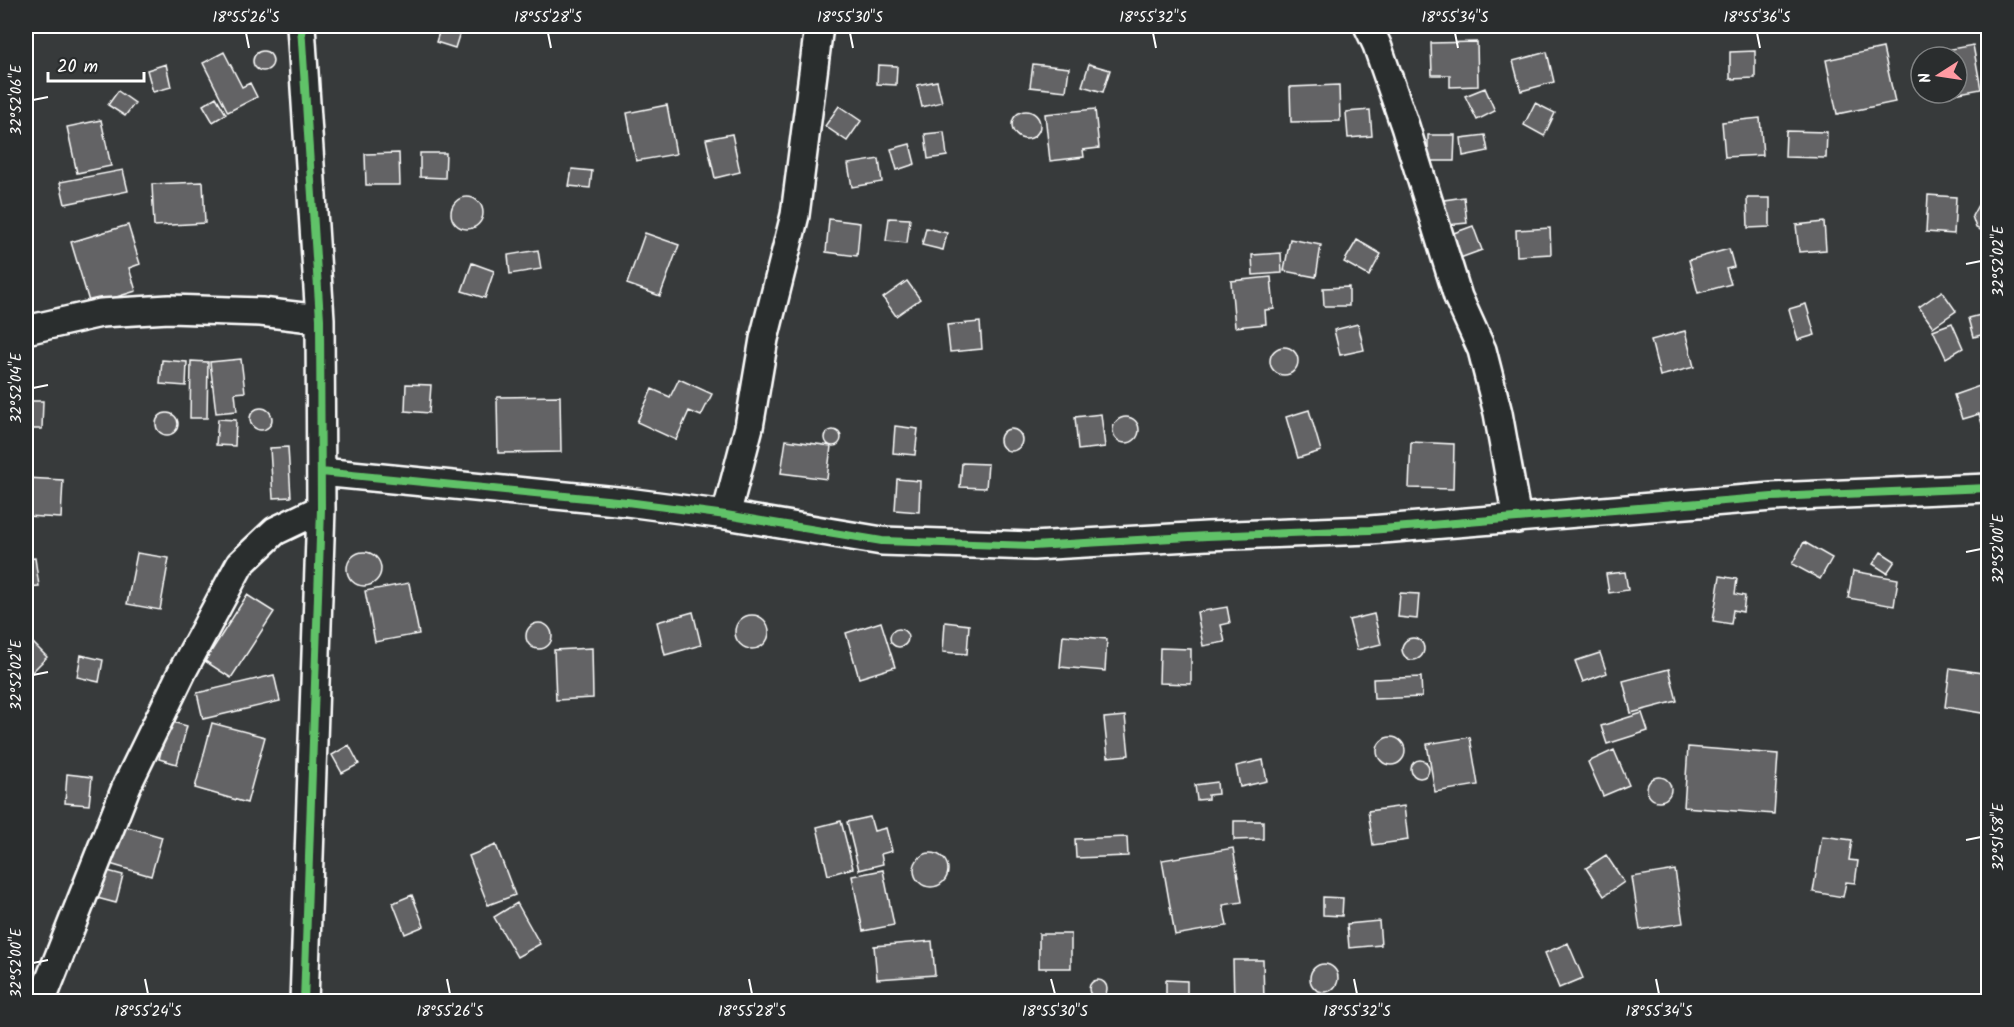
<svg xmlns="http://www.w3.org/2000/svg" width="2014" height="1027" font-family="Kalam,sans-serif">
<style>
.building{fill:#636465;stroke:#fff;stroke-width:1.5}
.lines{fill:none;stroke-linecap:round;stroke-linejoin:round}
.minor-casing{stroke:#fff;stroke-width:32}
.minor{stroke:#2a2d2e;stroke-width:27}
.cycleway-casing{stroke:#2a2d2e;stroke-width:11}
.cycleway{stroke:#61c268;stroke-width:8}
.ticks{fill:none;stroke:#fff;stroke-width:2}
.neatline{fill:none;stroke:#fff;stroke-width:2}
.ticks-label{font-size:15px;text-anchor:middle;fill:#fff}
</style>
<rect width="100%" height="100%" fill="#373a3b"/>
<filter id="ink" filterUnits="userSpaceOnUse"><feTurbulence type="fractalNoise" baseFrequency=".0167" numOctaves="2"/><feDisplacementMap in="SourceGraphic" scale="12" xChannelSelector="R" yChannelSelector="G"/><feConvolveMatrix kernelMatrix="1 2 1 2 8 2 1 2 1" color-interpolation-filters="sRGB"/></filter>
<g filter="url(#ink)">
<path class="building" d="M 441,26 L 462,26 L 455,48 L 436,42 Z
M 1477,42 L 1478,86 L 1450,87 L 1450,75 L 1432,75 L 1431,43 Z
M 1973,45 L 1981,89 L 1954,94 L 1957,93 L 1957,57 L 1948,57 L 1946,50 Z
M 1883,48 L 1895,102 L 1837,114 L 1826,60 Z
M 1755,51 L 1755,78 L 1730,79 L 1730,52 Z
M253 61a10 10 0 1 1 20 0a10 10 0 1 1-20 0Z
M 224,52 L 242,87 L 250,83 L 257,97 L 228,112 L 203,63 Z
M 1547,52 L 1554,82 L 1521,91 L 1513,61 Z
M 166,64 L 171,87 L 153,92 L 147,70 Z
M 1033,64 L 1069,68 L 1066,91 L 1030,87 Z
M 1089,64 L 1110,70 L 1103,92 L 1082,86 Z
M 878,65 L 897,66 L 896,85 L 877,84 Z
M 937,81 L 942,102 L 922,107 L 917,85 Z
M 1339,85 L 1340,121 L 1291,122 L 1290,87 Z
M 1485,88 L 1495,111 L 1477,120 L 1465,96 Z
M 118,91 L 135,103 L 125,116 L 108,105 Z
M 216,97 L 226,114 L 213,122 L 203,105 Z
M 1535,103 L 1555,113 L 1544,136 L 1524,125 Z
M 667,105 L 676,154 L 636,161 L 627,113 Z
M 839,106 L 861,121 L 847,141 L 825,126 Z
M 1095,109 L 1099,148 L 1083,150 L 1084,157 L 1050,161 L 1045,114 Z
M 1370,110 L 1372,136 L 1348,138 L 1346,112 Z
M1012 125a14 14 0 1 1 28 0a14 14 0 1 1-28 0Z
M 1760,118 L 1763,155 L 1725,157 L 1722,122 Z
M 101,120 L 111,166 L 77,173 L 67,127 Z
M 1786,131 L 1827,132 L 1826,158 L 1785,157 Z
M 944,132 L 947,156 L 928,159 L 925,134 Z
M 732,134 L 740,172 L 715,178 L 706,139 Z
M 1428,135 L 1455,135 L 1454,161 L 1428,161 Z
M 1485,135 L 1488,151 L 1463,156 L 1461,138 Z
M 910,144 L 915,164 L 897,170 L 891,149 Z
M 399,153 L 400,185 L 366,185 L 365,154 Z
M 420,153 L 446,153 L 445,178 L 420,177 Z
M 879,159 L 882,182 L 852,187 L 848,164 Z
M 572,169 L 592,171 L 590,188 L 569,186 Z
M 123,170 L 128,191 L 65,204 L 60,182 Z
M 203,182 L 205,223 L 154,226 L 152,184 Z
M 1928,195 L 1956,197 L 1954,234 L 1926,232 Z
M 1464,197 L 1467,223 L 1447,225 L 1444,200 Z
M451 213a16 16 0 1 1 32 0a16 16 0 1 1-32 0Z
M 1747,198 L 1770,198 L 1770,227 L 1748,228 Z
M 1988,201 L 1988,233 L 1987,233 L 1976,228 L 1972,216 L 1978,205 Z
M 889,218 L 910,219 L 907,243 L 886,241 Z
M 829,219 L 860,223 L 857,256 L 826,252 Z
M 1824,222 L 1826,250 L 1799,252 L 1796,225 Z
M 128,225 L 140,264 L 129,268 L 136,291 L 90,305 L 71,242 Z
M 1473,226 L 1482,250 L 1460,258 L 1451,234 Z
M 926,228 L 947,233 L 943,250 L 922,245 Z
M 1550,228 L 1551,254 L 1517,256 L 1516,230 Z
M 645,233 L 679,245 L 660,296 L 627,284 Z
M 1290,239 L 1321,245 L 1316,277 L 1284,271 Z
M 1357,240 L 1381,254 L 1369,276 L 1344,262 Z
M 1729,249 L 1734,267 L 1726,269 L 1731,284 L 1698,293 L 1689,260 Z
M 538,250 L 541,269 L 510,274 L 508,255 Z
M 1281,253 L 1282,273 L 1253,275 L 1252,255 Z
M 472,263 L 494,271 L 485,298 L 462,291 Z
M 1271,277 L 1274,309 L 1265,310 L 1266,324 L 1235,327 L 1231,281 Z
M 907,281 L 920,299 L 896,316 L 883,298 Z
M 1349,287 L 1349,306 L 1324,306 L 1323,288 Z
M 1942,291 L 1956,311 L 1933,327 L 1919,307 Z
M 1806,304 L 1815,335 L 1798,340 L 1789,309 Z
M 1988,313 L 1988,333 L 1974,337 L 1969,318 Z
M 980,322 L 982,349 L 950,352 L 947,325 Z
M 1952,323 L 1963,348 L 1946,358 L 1933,330 Z
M 1358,324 L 1364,350 L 1340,355 L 1334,330 Z
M 1685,331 L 1694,367 L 1660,376 L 1651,340 Z
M1270 361a14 14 0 1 1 28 0a14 14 0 1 1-28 0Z
M 241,359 L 245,392 L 235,393 L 237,411 L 216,413 L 210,362 Z
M 162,360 L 187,362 L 186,386 L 160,384 Z
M 191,361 L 208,362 L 207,418 L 190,418 Z
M 679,379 L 712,394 L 701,416 L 689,411 L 676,440 L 637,422 L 652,389 L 670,397 Z
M 1988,383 L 1988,425 L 1983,427 L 1979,414 L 1962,419 L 1954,395 Z
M 406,384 L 431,385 L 429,413 L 405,411 Z
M 560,396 L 561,452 L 498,453 L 497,397 Z
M 26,401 L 43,401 L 42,429 L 26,429 Z
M250 419a11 11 0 1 1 22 0a11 11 0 1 1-22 0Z
M 1309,410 L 1321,451 L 1298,458 L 1286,417 Z
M156 424a11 11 0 1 1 22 0a11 11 0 1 1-22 0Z
M 1101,414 L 1105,447 L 1078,450 L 1075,417 Z
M1113 430a13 13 0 1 1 26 0a13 13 0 1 1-26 0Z
M 218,419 L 236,420 L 235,446 L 216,445 Z
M 895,426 L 918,429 L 915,455 L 893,453 Z
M1000 440a11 11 0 1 1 22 0a11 11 0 1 1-22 0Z
M825 438a8 8 0 1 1 16 0a8 8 0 1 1-16 0Z
M 786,440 L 831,446 L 827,479 L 781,473 Z
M 1411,442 L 1454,444 L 1453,489 L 1409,488 Z
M 288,447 L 291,497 L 273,498 L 270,448 Z
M 962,463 L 988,464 L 986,488 L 960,487 Z
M 26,478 L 63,480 L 61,518 L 26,516 Z
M 897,479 L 920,481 L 919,512 L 895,510 Z
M 1804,542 L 1832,558 L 1820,579 L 1792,564 Z
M347 569a17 17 0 1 1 34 0a17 17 0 1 1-34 0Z
M 1881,552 L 1895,561 L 1887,573 L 1873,564 Z
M 137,553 L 169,558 L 160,610 L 127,604 Z
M 35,558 L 39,586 L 26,587 L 26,559 Z
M 1853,571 L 1898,579 L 1894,606 L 1848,598 Z
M 1625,572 L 1628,590 L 1609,593 L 1606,574 Z
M 1720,576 L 1737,579 L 1735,594 L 1745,596 L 1743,612 L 1733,610 L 1731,624 L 1713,621 Z
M 409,583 L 419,634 L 375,642 L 365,591 Z
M 1400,593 L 1419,594 L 1417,619 L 1398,617 Z
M 247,595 L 274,612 L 231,678 L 205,661 Z
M 1227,607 L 1230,623 L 1221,625 L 1225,642 L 1203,646 L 1197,612 Z
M 693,612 L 701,645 L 665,655 L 657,622 Z
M 1374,614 L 1381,644 L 1357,650 L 1349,620 Z
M735 632a17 17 0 1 1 34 0a17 17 0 1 1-34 0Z
M 881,622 L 895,667 L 859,678 L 846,633 Z
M 945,622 L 969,625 L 967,654 L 943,652 Z
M526 636a13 13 0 1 1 26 0a13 13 0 1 1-26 0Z
M890 638a9 9 0 1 1 18 0a9 9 0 1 1-18 0Z
M 1063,635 L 1107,639 L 1105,671 L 1060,667 Z
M 27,637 L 47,657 L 26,678 L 26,638 Z
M1402 649a11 11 0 1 1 22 0a11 11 0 1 1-22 0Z
M 592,648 L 593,698 L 556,700 L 554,650 Z
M 1160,648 L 1191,649 L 1191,684 L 1159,683 Z
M 1600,653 L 1607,673 L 1583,682 L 1575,661 Z
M 81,655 L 103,660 L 99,682 L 77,677 Z
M 1950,668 L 1988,674 L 1988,714 L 1945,707 Z
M 1669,669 L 1677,701 L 1631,713 L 1623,681 Z
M 274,675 L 280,701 L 203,719 L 197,693 Z
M 1421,677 L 1422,697 L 1374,699 L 1373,679 Z
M 1642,713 L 1648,731 L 1607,744 L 1601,726 Z
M 1125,716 L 1129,755 L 1108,757 L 1104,718 Z
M 169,721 L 187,726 L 177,764 L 159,759 Z
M 212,723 L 265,737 L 247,803 L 195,788 Z
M 1470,737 L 1478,785 L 1435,792 L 1427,744 Z
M1377 751a14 14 0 1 1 28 0a14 14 0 1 1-28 0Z
M 349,745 L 359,764 L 342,773 L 332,755 Z
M 1688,747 L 1778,754 L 1774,814 L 1684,807 Z
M 1614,750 L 1629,785 L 1603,796 L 1588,762 Z
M1411 769a9 9 0 1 1 18 0a9 9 0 1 1-18 0Z
M 1263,760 L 1267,781 L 1240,787 L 1236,766 Z
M 67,774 L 92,777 L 89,805 L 65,803 Z
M1647 789a12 12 0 1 1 24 0a12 12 0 1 1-24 0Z
M 1217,782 L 1218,794 L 1208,795 L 1208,799 L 1197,800 L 1195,785 Z
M 1404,806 L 1408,840 L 1373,845 L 1368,811 Z
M 870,817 L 874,831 L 886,828 L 892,851 L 881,854 L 883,864 L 859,870 L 847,822 Z
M 841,821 L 853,868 L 828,875 L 817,827 Z
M 1234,821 L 1263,821 L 1263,839 L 1234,840 Z
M 114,823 L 162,837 L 151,876 L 103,862 Z
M 1822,836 L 1852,840 L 1849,860 L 1858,861 L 1855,883 L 1846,882 L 1843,897 L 1813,892 Z
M 1127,837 L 1128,856 L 1076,858 L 1075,839 Z
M 496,845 L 515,895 L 488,905 L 469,856 Z
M 1233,848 L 1242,902 L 1223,905 L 1227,926 L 1175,935 L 1162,860 Z
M914 870a17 17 0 1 1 34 0a17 17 0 1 1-34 0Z
M 1606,855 L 1624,882 L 1604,896 L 1586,868 Z
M 104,870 L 123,875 L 116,903 L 97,898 Z
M 883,870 L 894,925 L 863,931 L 852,876 Z
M 1675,870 L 1683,923 L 1640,930 L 1632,877 Z
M 412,895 L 424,926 L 405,934 L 393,903 Z
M 1323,897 L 1343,898 L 1342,916 L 1323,915 Z
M 517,903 L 540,944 L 517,957 L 494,917 Z
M 1379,921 L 1381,945 L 1349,948 L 1347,924 Z
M 1039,934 L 1071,934 L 1071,968 L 1039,968 Z
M 932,941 L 935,975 L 877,979 L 874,946 Z
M 1568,943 L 1583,978 L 1559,988 L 1545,953 Z
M 1233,960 L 1263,960 L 1264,1002 L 1234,1002 Z
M1310 978a14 14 0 1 1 28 0a14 14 0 1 1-28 0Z
M1089 989a9 9 0 1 1 18 0a9 9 0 1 1-18 0Z
M 1166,980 L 1187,981 L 1187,1002 L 1166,1002 Z
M 1821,995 L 1822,1002 L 1791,1002 L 1791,999 Z"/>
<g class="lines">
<g class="minor-casing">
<path id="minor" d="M 301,26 L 320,319 L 321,509 L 304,1002
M 1368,26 L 1377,45 L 1405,126 L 1458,297 L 1482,350 L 1498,413 L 1517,519
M 26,330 L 101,313 L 169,309 L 261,312 L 320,319
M 321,472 L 627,502 L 726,515 L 882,541 L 1033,546 L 1207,536 L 1370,530 L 1772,497 L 1988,488
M 726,515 L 749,427 L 764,339 L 795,215 L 819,26
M 41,1002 L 127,785 L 183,670 L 240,564 L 275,531 L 321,509"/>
</g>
<use href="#minor" class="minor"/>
<g class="cycleway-casing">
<path id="cycleway" d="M 301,26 L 320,319 L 321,509 L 304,1002
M 321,472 L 627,502 L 726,515 L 882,541 L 1033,546 L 1207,536 L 1370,530 L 1772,497 L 1988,488"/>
</g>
<use href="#cycleway" class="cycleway"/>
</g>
</g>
<path class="ticks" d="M 246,33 L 249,48M 548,33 L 551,48M 850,33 L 853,48M 1153,33 L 1156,48M 1455,33 L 1458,48M 1757,33 L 1760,48M 33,100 L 48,97M 1966,264 L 1981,261M 33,388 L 48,385M 1966,552 L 1981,549M 33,675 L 48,672M 1966,840 L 1981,837M 33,963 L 48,960M 145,979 L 148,994M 447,979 L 450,994M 749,979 L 752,994M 1051,979 L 1055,994M 1354,979 L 1357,994M 1656,979 L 1659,994"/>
<rect width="2014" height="1027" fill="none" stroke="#2a2d2e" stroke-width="66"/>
<g transform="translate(1939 75) rotate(258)"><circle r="28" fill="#2a2d2e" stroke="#7f8182" stroke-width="1.5"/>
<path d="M0-4.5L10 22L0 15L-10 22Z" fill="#ff9aa2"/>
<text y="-9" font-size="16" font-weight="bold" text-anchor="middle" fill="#ffffff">N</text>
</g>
<path d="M48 72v9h96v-9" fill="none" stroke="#ffffff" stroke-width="3"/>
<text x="57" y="72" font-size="18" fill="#ffffff" stroke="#2a2d2e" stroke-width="4.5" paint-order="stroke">20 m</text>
<rect x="33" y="33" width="1948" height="961" class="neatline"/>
<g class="ticks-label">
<text x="246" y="22">18°55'26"S</text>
<text x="548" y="22">18°55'28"S</text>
<text x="850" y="22">18°55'30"S</text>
<text x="1153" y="22">18°55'32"S</text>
<text x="1455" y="22">18°55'34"S</text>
<text x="1757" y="22">18°55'36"S</text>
<text transform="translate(16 100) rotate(-90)" y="5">32°52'06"E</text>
<text transform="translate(1998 261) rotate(-90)" y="5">32°52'02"E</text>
<text transform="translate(16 388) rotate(-90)" y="5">32°52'04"E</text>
<text transform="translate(1998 549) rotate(-90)" y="5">32°52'00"E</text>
<text transform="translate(16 675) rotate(-90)" y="5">32°52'02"E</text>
<text transform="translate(1998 837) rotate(-90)" y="5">32°51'58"E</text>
<text transform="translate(16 963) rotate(-90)" y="5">32°52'00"E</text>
<text x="148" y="1016">18°55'24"S</text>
<text x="450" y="1016">18°55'26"S</text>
<text x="752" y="1016">18°55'28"S</text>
<text x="1055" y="1016">18°55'30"S</text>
<text x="1357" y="1016">18°55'32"S</text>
<text x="1659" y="1016">18°55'34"S</text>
</g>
</svg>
